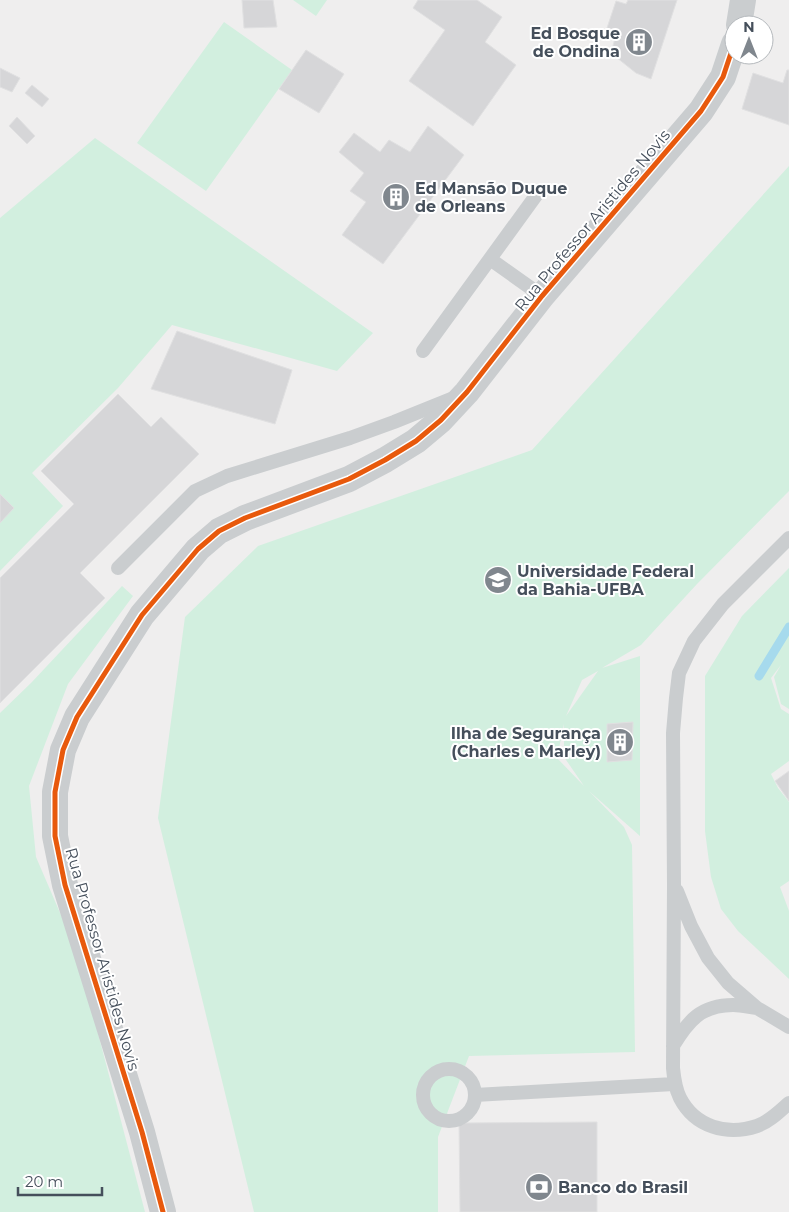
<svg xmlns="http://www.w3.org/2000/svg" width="789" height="1212" font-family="Montserrat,sans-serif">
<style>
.green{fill:#d2efdf;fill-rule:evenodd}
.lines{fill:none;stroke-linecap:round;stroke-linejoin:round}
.stream{stroke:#a6daed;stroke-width:9}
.building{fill:#d6d6d8;stroke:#e0e0e1}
.lane{stroke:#cacdcf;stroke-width:14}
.street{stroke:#cacdcf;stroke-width:26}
.cycleway-casing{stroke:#fff;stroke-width:8}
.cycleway{stroke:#e8590c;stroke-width:5}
.labels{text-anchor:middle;stroke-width:4;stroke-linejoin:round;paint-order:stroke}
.poi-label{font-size:16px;font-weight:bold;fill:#454f5b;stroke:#fff;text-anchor:start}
.street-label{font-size:16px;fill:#454f5b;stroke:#fff}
</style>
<rect width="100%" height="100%" fill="#efeeee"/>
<path class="green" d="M 293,0 L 327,0 L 316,16 Z
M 224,22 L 292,70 L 206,191 L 137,143 Z
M 95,138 L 373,333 L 337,371 L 172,325 L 118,388 L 32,473 L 63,506 L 0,571 L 0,218 Z
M 789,166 L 789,491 L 697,584 L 641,645 L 602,668 L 640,656 L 640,836 L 589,791 L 624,827 L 632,845 L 635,1052 L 469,1056 L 438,1137 L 438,1212 L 254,1212 L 158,818 L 185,617 L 258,546 L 532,450 ZM 598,671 L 566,716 L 582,680 ZM 564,724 L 564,757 L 584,786 L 557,758 Z
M 789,568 L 789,709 L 781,704 L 774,677 L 781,665 L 771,678 L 781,709 L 789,714 L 789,761 L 771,774 L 778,788 L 789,802 L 789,881 L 780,887 L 789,911 L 789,979 L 738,931 L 721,909 L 711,877 L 705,831 L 705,676 L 742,616 Z
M 122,586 L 133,596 L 68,684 L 29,786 L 36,857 L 76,950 L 145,1212 L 0,1212 L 0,713 L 31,683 Z"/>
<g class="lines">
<path class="stream" d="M 759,676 L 789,627"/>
</g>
<path class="building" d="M 242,0 L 273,0 L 277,27 L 244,28 Z
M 418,0 L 477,0 L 502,17 L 485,42 L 516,65 L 473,126 L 409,81 L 445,30 L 413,8 Z
M 628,0 L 677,0 L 651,79 L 636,73 L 611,53 L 617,31 L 607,28 L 616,1 L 626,4 Z
M 306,50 L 344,74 L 319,113 L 279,89 Z
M 0,68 L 20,78 L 12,92 L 0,87 Z
M 787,70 L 789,70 L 789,125 L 742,109 L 753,73 L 783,83 Z
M 32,85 L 49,99 L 42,107 L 25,93 Z
M 17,117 L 35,136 L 27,144 L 9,126 Z
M 428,126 L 464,155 L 383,264 L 342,235 L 366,202 L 350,191 L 364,173 L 339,152 L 354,133 L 380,152 L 389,140 L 410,152 Z
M 177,331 L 292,370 L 275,424 L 151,389 Z
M 118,394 L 151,427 L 161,417 L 199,454 L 80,573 L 105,598 L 0,703 L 0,578 L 74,504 L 41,471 Z
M 0,494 L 14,508 L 0,523 Z
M 633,722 L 632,760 L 607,762 L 607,724 Z
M 789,771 L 789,801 L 775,781 Z
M 597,1122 L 597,1212 L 460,1212 L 459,1123 Z"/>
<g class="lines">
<path class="lane" d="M 490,259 L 542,296
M 423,351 L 540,190
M 789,538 L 723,604 L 694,641 L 679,673 L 676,698 L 673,733 L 674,885 L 673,1068 C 674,1078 675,1088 680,1098 C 695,1127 727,1136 757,1126 C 769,1122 780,1111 789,1103
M 118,568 L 195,491 L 227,476 L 350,438 L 394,422 L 456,397
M 677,891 L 691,926 L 708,958 L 728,983 L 757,1008 L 789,1027
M 673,1046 C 688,1021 701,1005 733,1005 C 741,1005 749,1007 757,1008
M423 1095a26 26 0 1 1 52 0a26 26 0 1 1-52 0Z
M 475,1095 L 674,1084"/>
<path class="street" d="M 739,25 L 743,0
M 163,1212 L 142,1132 L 65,885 L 55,836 L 55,792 L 63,750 L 77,717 L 142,615 L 198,549 L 219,531 L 245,518 L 349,479 L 385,460 L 416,441 L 441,420 L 467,392 L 542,296 L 701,111 L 723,77 L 734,44"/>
<g class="cycleway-casing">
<path id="cycleway" d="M 163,1212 L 142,1132 L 65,885 L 55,836 L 55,792 L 63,750 L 77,717 L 142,615 L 198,549 L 219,531 L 245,518 L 349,479 L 385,460 L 416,441 L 441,420 L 467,392 L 542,296 L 701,111 L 723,77 L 734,44"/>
</g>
<use href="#cycleway" class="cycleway"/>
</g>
<defs>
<g id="building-disc" transform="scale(1.4375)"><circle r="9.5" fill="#80878e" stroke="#fff"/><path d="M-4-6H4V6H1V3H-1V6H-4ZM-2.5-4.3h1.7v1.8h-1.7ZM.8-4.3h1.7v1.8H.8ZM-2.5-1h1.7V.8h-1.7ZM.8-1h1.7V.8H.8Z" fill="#fff"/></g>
<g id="university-disc" transform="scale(1.4375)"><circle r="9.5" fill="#80878e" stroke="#fff"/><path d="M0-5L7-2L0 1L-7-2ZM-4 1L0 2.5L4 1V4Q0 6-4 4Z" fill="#fff"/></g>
<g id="bank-disc" transform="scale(1.4375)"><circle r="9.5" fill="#80878e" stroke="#fff"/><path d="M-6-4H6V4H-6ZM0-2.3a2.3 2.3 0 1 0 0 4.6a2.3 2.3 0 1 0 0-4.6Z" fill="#fff"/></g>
</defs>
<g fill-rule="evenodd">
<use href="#building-disc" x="639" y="42"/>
<use href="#building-disc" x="396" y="197"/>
<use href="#university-disc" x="498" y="580"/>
<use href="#building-disc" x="620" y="742"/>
<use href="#bank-disc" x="539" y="1187"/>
</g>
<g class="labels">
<g class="poi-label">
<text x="620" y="39" text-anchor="end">Ed Bosque<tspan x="620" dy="18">de Ondina</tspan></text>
<text x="415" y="194">Ed Mansão Duque<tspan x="415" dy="18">de Orleans</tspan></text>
<text x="517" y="577">Universidade Federal<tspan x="517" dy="18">da Bahia-UFBA</tspan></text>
<text x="601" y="739" text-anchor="end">Ilha de Segurança<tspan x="601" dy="18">(Charles e Marley)</tspan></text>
<text x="558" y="1193">Banco do Brasil</text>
</g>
<g class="street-label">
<text transform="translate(592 220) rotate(-50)" y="6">Rua Professor Aristides Novis</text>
<text transform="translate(103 959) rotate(74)" y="6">Rua Professor Aristides Novis</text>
</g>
</g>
<g transform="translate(749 40)"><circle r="24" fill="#ffffff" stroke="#b5b9bd"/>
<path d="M0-4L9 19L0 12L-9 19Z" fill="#80878e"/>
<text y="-8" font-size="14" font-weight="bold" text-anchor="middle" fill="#454f5b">N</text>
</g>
<path d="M18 1187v8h84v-8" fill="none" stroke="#454f5b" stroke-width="2.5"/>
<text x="25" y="1187" font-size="15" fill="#454f5b" stroke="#ffffff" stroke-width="4" paint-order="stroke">20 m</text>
</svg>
